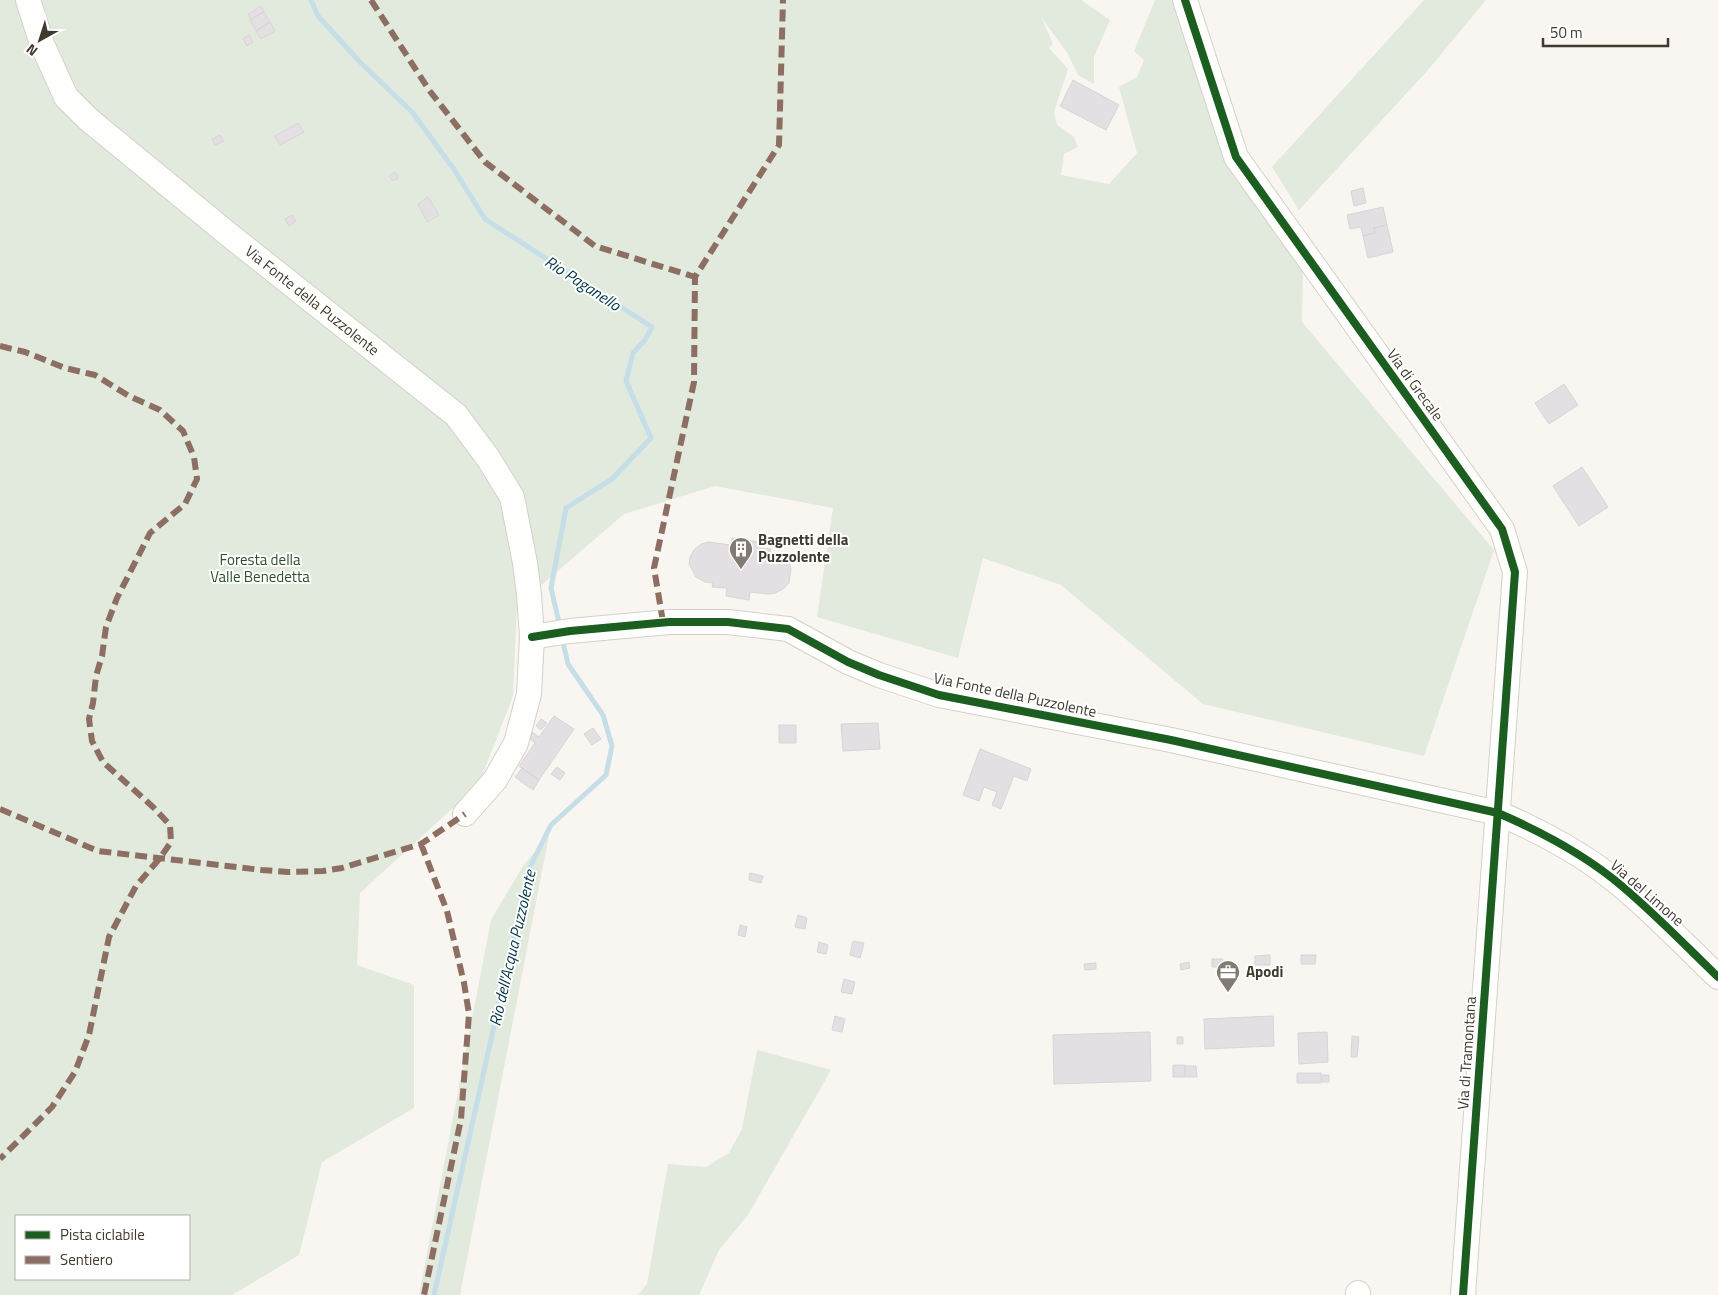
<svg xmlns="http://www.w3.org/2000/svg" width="1718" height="1295" font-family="'Titillium Web',sans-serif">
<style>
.green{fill:#e2e9dd;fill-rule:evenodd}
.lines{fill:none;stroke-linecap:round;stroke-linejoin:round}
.stream{stroke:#c5dee7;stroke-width:5}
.building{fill:#e3dfe2;stroke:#d8d5d8}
.minor-casing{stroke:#d5d0ca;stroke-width:26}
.minor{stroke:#fefefd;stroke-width:24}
.quiet{stroke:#8d6e63;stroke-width:6;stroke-dasharray:12 6;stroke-linecap:butt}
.cycleway-casing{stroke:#fff;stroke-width:11}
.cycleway{stroke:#1b5e20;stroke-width:8}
.labels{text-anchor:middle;stroke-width:4;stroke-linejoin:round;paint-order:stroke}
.street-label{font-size:15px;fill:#40392f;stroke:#fff}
.poi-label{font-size:15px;font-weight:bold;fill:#40392f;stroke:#fff;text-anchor:start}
.park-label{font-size:15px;fill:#2e502a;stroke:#fff}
.water-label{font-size:16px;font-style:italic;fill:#003647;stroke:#fff}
</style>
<rect width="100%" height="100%" fill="#f9f5f0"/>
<path class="green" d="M 0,0 L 1081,0 L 1110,20 L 1094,57 L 1094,84 L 1078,75 L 1068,54 L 1041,17 L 1053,44 L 1049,48 L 1068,69 L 1054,112 L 1057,125 L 1074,137 L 1078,147 L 1064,154 L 1061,175 L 1109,184 L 1137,153 L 1119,87 L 1137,77 L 1144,60 L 1134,51 L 1155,0 L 1177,0 L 1229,155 L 1303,268 L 1302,322 L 1494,550 L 1424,756 L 1203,704 L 1061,585 L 983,558 L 958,658 L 817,617 L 833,508 L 715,486 L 624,514 L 517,606 L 513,696 L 479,784 L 360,893 L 357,965 L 414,985 L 414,1108 L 322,1162 L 299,1255 L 232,1295 L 0,1295 ZM 16,1216 L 189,1216 L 189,1279 L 16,1279 Z
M 1424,0 L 1486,0 L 1428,70 L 1299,210 L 1272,167 Z
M 549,835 L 460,1295 L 419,1295 L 491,920 L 523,866 Z
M 757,1050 L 831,1070 L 748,1215 L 719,1250 L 699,1295 L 638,1295 L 647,1284 L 668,1164 L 706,1167 L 729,1153 L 742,1129 Z"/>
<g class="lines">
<path class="stream" d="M 311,0 L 318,16 L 359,61 L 412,112 L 453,168 L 485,219 L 652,327 L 645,340 L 633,353 L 626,381 L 651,438 L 612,479 L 566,508 L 551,588 L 560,627
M 434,1295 L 529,869 L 551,825 L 606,775 L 612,746 L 603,715 L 568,664 L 562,638"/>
</g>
<path class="building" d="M 261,6 L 264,12 L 251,19 L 248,14 Z
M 264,12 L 270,22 L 256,31 L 250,20 Z
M 270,22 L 275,31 L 261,39 L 256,31 Z
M 249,35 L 253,42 L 247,46 L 243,39 Z
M 1073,80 L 1119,105 L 1106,130 L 1060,106 Z
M 298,123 L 304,132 L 280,145 L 275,136 Z
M 220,135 L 224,141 L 215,145 L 212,139 Z
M 395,172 L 398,178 L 393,181 L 389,176 Z
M 1363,188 L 1366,203 L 1354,206 L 1351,191 Z
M 428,197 L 439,215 L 427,222 L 418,204 Z
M 1383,207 L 1387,225 L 1374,228 L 1375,233 L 1363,236 L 1361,227 L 1350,229 L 1347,215 Z
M 292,215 L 296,221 L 289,226 L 285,219 Z
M 1387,225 L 1393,252 L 1368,258 L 1363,236 L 1375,233 L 1374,228 Z
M 1564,384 L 1578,405 L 1549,424 L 1535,403 Z
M 1582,467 L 1608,507 L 1579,526 L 1553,486 Z
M 732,538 L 760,542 L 759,548 L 771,549 L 770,552 L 783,556 L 789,562 L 791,569 L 789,583 L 783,589 L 775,593 L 769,594 L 750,592 L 749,600 L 726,596 L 727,588 L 712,587 L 713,583 L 705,582 L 696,577 L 689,564 L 690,557 L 694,550 L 701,544 L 708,542 L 731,545 Z
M 554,716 L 574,729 L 539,780 L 519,766 L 535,743 L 529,738 L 532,732 L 539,737 Z
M 541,719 L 547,723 L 541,730 L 536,726 Z
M 878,723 L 880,749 L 843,751 L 841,724 Z
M 779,725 L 796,725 L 796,743 L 779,743 Z
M 593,728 L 601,739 L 592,745 L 584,734 Z
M 980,749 L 1031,769 L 1027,781 L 1014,776 L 1001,809 L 992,805 L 997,792 L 984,787 L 979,801 L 963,795 Z
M 557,767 L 565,773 L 560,780 L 551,774 Z
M 522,768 L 539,780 L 533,790 L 515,777 Z
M 750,873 L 763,876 L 761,883 L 749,880 Z
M 798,915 L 807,918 L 805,929 L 795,927 Z
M 740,925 L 747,927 L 745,937 L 738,935 Z
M 853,941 L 864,943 L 860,958 L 850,955 Z
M 819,942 L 828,945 L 826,954 L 817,952 Z
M 1270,955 L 1270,965 L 1255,965 L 1255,956 Z
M 1301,955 L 1316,955 L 1315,964 L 1301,964 Z
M 1212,959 L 1223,959 L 1223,967 L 1212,967 Z
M 1189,962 L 1190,968 L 1181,970 L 1180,964 Z
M 1096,963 L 1096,969 L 1085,970 L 1084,964 Z
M 844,979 L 855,982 L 852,994 L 841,992 Z
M 835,1016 L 845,1019 L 842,1032 L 832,1030 Z
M 1273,1016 L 1274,1046 L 1205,1049 L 1204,1019 Z
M 1150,1032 L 1151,1081 L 1054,1084 L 1053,1035 Z
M 1327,1032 L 1328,1062 L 1299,1064 L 1298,1033 Z
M 1352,1036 L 1359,1037 L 1357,1057 L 1351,1057 Z
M 1177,1037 L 1183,1037 L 1183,1044 L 1177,1044 Z
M 1173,1065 L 1185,1065 L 1185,1077 L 1173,1077 Z
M 1185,1066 L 1196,1066 L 1197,1077 L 1185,1077 Z
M 1297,1073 L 1321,1073 L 1321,1083 L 1297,1083 Z
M 1322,1075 L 1329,1075 L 1329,1082 L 1322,1082 Z"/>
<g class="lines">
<g class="minor-casing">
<g id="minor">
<path id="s1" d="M 28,0 L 42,44 L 66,97 L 88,119 L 228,234 L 456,415 L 488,458 L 512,497 L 525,563 L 529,594 L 532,637 L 529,694 L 516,743 L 495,780 L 465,814"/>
<path d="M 1185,0 L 1236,157 L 1502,529 L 1515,572 L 1463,1295"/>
<path d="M 532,637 L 570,631 L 669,622 L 728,622 L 788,629 L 848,662 L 879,675 L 939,695 L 1171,740 L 1498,813 C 1542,832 1586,855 1623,887 C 1656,915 1687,947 1718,977"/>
<path d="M 1358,1295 L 1358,1293"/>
</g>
</g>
<use href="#minor" class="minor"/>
<path class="quiet" d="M 371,0 L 429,90 L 485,162 L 595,246 L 695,277
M 0,346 L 25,352 L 65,368 L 95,375 L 129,396 L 160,410 L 183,431 L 194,457 L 197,479 L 185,504 L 150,533 L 117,598 L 106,627 L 102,656 L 96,676 L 93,703 L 89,719 L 92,741 L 103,762 L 153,807 L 170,825 L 171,842 L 160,858 L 136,886 L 109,937 L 89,1035 L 75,1072 L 52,1107 L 0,1159
M 663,622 L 654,568 L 694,382 L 695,277 L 779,145 L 783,0
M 0,809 L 98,851 L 262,870 L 288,872 L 323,871 L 342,868 L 421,844 L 465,814
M 421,844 L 447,911 L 464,983 L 469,1014 L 461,1119 L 424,1295"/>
<g class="cycleway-casing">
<path id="cycleway" d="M 1185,0 L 1236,157 L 1502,529 L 1515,572 L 1463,1295
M 532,637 L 570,631 L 669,622 L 728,622 L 788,629 L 848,662 L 879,675 L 939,695 L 1171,740 L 1498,813 C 1542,832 1586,855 1623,887 C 1656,915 1687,947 1718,977"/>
</g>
<use href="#cycleway" class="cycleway"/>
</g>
<defs>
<g id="building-pin" transform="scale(1.25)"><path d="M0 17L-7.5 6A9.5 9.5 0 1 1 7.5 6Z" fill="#817b73" stroke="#fff"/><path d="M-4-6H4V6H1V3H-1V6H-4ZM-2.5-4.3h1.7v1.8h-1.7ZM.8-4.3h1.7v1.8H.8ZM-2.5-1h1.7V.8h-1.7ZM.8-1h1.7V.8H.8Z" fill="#fff"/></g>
<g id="office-pin" transform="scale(1.25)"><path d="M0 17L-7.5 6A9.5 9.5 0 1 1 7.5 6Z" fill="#817b73" stroke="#fff"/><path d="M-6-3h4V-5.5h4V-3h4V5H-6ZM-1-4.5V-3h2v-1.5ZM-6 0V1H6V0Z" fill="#fff"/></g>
</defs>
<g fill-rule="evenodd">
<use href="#building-pin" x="741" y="549"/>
<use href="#office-pin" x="1228" y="972"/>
</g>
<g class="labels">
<g class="street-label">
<text dy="5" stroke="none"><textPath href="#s1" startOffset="424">Via Fonte della Puzzolente</textPath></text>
<text transform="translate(1415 385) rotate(54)" y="5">Via di Grecale</text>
<text transform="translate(1015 695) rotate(12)" y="5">Via Fonte della Puzzolente</text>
<text transform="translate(1647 893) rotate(41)" y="5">Via del Limone</text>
<text transform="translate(1467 1053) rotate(-86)" y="5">Via di Tramontana</text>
</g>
<g class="poi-label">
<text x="758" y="545">Bagnetti della<tspan x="758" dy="17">Puzzolente</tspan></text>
<text x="1246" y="977">Apodi</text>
</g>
<g class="park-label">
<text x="260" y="565">Foresta della<tspan x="260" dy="17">Valle Benedetta</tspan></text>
</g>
<g class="water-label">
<text transform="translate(583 283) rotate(33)" y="6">Rio Paganello</text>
<text transform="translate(512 948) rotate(-77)" y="6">Rio dell'Acqua Puzzolente</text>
</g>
</g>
<rect x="15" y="1215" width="175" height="65" fill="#ffffff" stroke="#b3b0ac"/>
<rect x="25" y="1231" width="25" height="8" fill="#1b5e20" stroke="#b3b0ac"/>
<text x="60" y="1240" font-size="15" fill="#40392f">Pista ciclabile</text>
<rect x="25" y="1256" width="25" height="8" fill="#8d6e63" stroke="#b3b0ac"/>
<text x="60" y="1265" font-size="15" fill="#40392f">Sentiero</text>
<g transform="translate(40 40) rotate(219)" stroke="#ffffff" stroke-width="4" paint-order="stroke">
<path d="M0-4L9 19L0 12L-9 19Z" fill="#40392f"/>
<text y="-8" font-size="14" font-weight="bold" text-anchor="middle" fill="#40392f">N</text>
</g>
<path d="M1543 38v8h125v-8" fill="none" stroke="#40392f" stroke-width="2.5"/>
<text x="1550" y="38" font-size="15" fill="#40392f" stroke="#ffffff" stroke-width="4" paint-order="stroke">50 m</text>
</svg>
